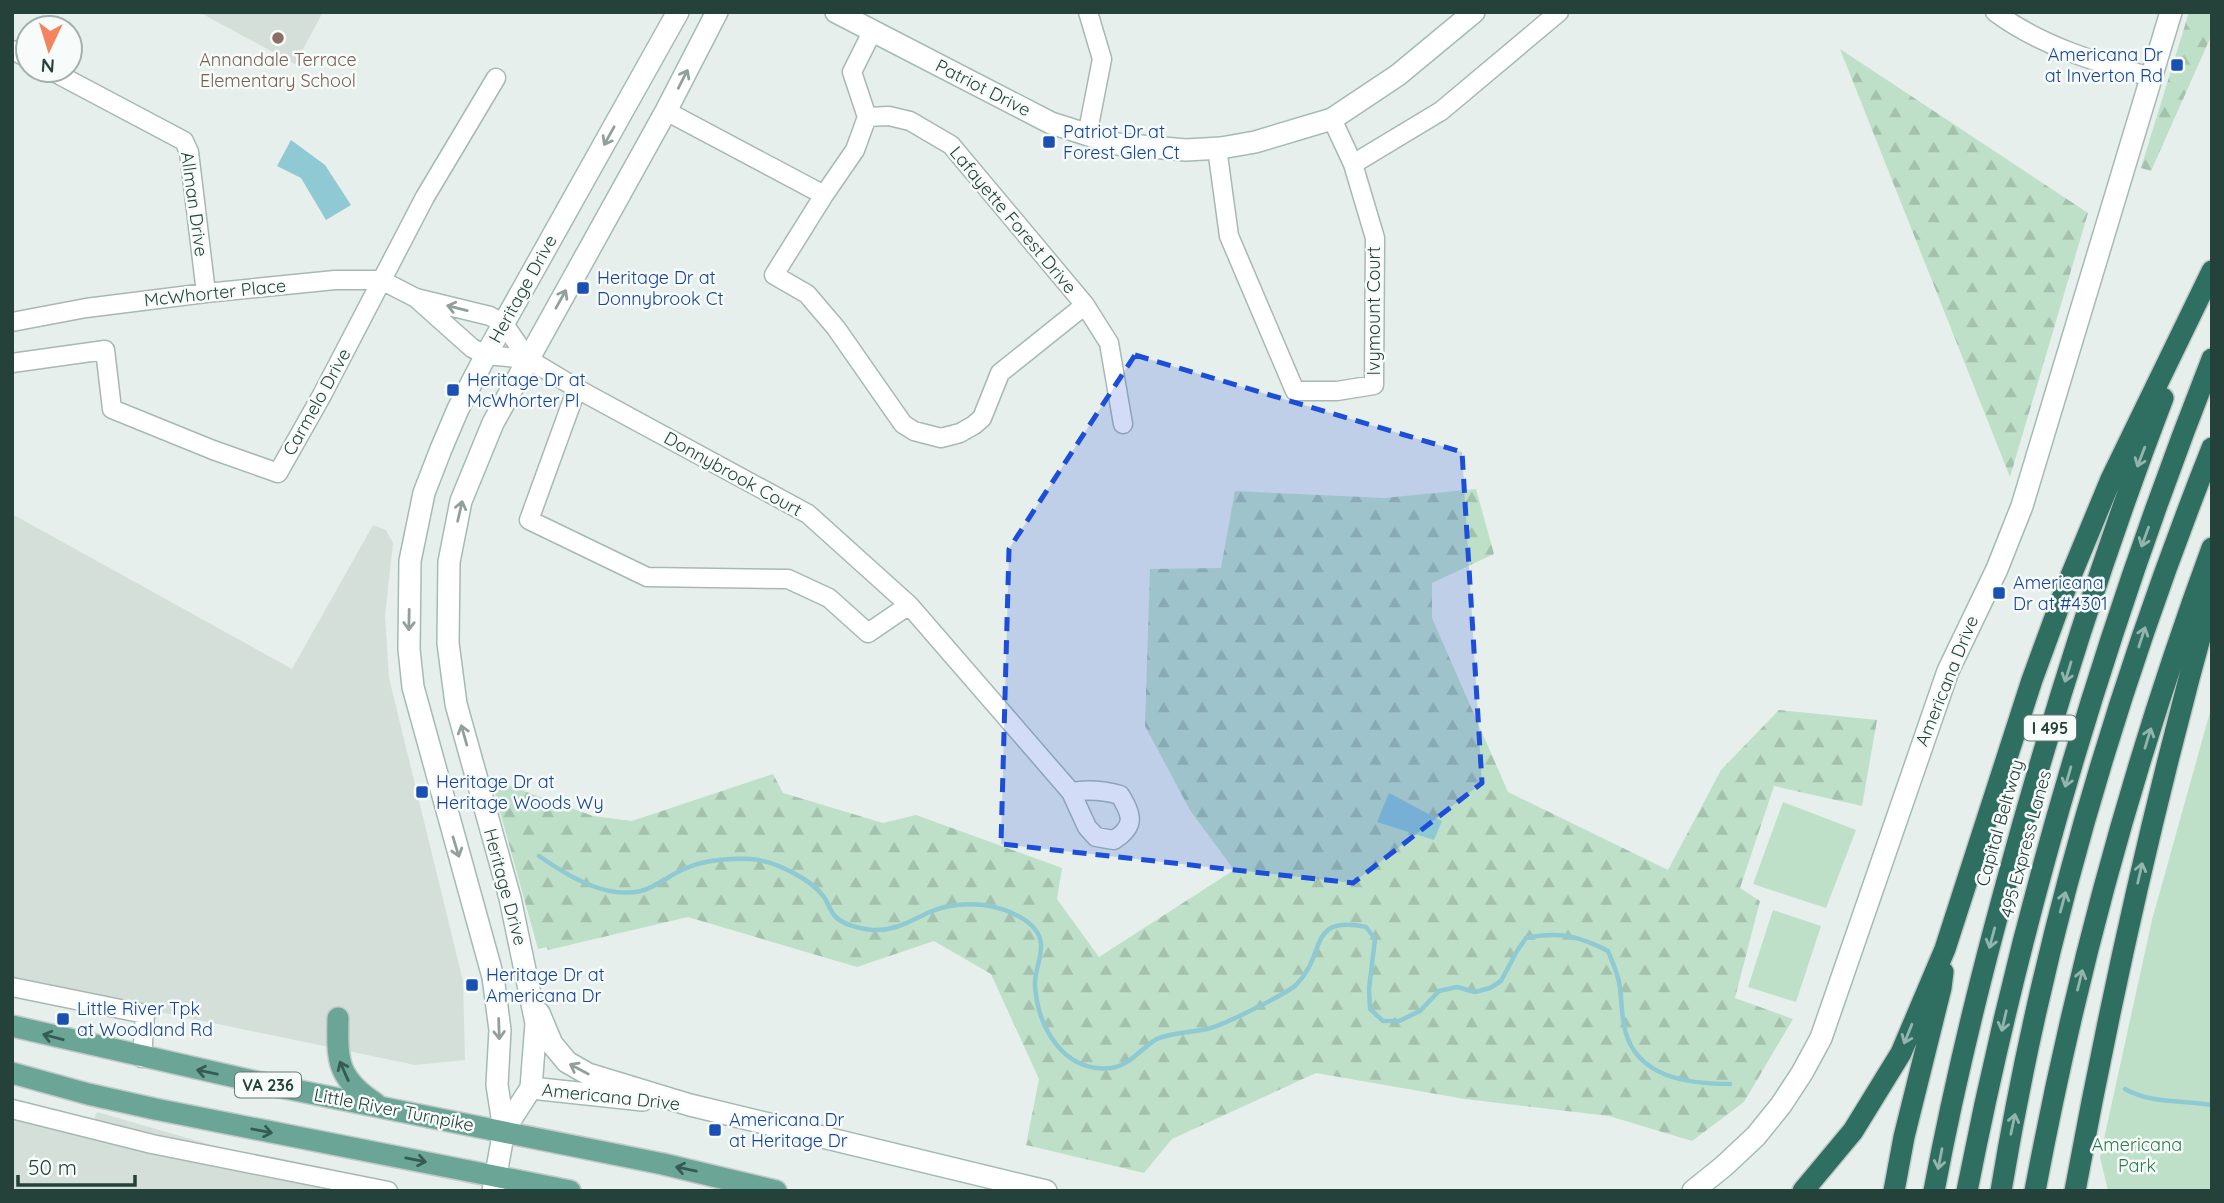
<svg xmlns="http://www.w3.org/2000/svg" width="2224" height="1203" font-family="Quicksand,sans-serif">
<style>
.built{fill:#d4dfda}
.green{fill:#bfe0c8}
.forest{fill:url(#forest-firs)}
.water{fill:#8ec9d4}
.lines{fill:none;stroke-linecap:round;stroke-linejoin:round}
.stream{stroke:#8ec9d4;stroke-width:4.5}
.street-casing{stroke:#a8b8b2;stroke-width:21}
.secondary-casing{stroke:#a4bbb3;stroke-width:24}
.primary-casing{stroke:#c2cac8;stroke-width:24}
.highway-casing{stroke:#c2cac8;stroke-width:24}
.street{stroke:#fff;stroke-width:18}
.secondary{stroke:#fff;stroke-width:21}
.primary{stroke:#6aa596;stroke-width:21}
.highway{stroke:#2f6f62;stroke-width:21}
.oneway{stroke:#92a09c}
.oneway2{stroke:#93b5ae}
.oneway3{stroke:#365b51}
.marked{fill:#1d4ed8;fill-opacity:0.2;stroke:#1d4ed8;stroke-width:5;stroke-dasharray:14 9;stroke-linejoin:round}
.education-dot{fill:#8d6e63;stroke:#f7fbf9;stroke-width:2.5}
.transit-dot{fill:#1a4fb4;stroke:#f7fbf9;stroke-width:2.5}
.labels{text-anchor:middle;stroke-width:5;stroke-linejoin:round;paint-order:stroke}
.shield{fill:#f7fbf9;stroke:#637a73;stroke-width:2}
.shield-label{font-size:16px;font-weight:bold;fill:#24423a}
.transit-label{font-size:18px;fill:#164399;stroke:#f7fbf9;text-anchor:start}
.education-label{font-size:18px;fill:#785e54;stroke:#f7fbf9}
.street-label{font-size:18px;fill:#24423a;stroke:#f7fbf9}
.park-label{font-size:18px;fill:#2d7a4b;stroke:#f7fbf9}
</style>
<defs>
<pattern id="forest-firs" width="22" height="20" patternUnits="userSpaceOnUse" patternTransform="scale(1.75)"><rect width="22" height="20" fill="#bfe0c8"/><path d="M5 1l3.5 6h-7zM16 11l3.5 6h-7z" fill="#a4c1ad"/></pattern>
</defs>
<rect width="100%" height="100%" fill="#e6efeb"/>
<path class="built" d="M 199,12 L 323,12 L 295,64 Z
M 12,514 L 292,669 L 373,525 L 386,530 L 393,543 L 385,616 L 389,678 L 463,981 L 465,1060 L 415,1065 L 107,1001 L 12,985 Z
M 97,1112 L 285,1166 L 279,1179 L 363,1191 L 12,1191 L 12,1118 L 87,1137 Z"/>
<path class="green" d="M 2212,705 L 2212,1191 L 2108,1191 L 2100,1157 L 2152,920 Z
M 1783,802 L 1856,830 L 1826,908 L 1753,884 Z
M 1773,910 L 1821,926 L 1796,1002 L 1748,987 Z"/>
<path class="forest" d="M 2189,12 L 2212,12 L 2212,34 L 2151,171 L 2141,168 Z
M 1840,49 L 2088,213 L 2010,477 Z
M 1476,489 L 1494,554 L 1432,583 L 1432,618 L 1508,792 L 1668,870 L 1721,770 L 1779,710 L 1877,720 L 1862,806 L 1774,786 L 1740,888 L 1760,901 L 1735,998 L 1793,1019 L 1744,1102 L 1692,1141 L 1609,1116 L 1465,1099 L 1316,1073 L 1172,1139 L 1144,1173 L 1026,1145 L 1039,1079 L 991,974 L 934,941 L 857,967 L 688,917 L 548,950 L 547,947 L 538,949 L 491,779 L 593,816 L 632,821 L 773,774 L 783,793 L 883,823 L 916,815 L 1062,868 L 1057,899 L 1099,957 L 1234,870 L 1190,810 L 1145,726 L 1150,569 L 1221,568 L 1235,491 L 1384,498 Z"/>
<path class="water" d="M 291,140 L 325,165 L 351,205 L 326,220 L 301,178 L 277,166 Z
M 1389,793 L 1442,821 L 1434,840 L 1377,822 Z"/>
<g class="lines">
<path class="stream" d="M 539,856 C 568,876 605,899 641,891 C 656,887 670,875 684,869 C 704,860 729,858 751,859 C 774,861 810,878 824,897 C 828,903 830,910 834,915 C 842,925 861,929 873,930 C 897,931 911,920 932,911 C 949,904 966,903 984,905 C 1004,908 1039,920 1041,944 C 1042,958 1034,972 1035,986 C 1038,1028 1064,1073 1111,1068 C 1130,1065 1141,1049 1155,1040 C 1167,1033 1193,1032 1207,1029 C 1222,1026 1286,994 1296,985 C 1328,953 1306,915 1366,927 L 1375,939 L 1369,989 L 1370,1009 L 1383,1021 L 1399,1021 L 1420,1011 L 1439,991 L 1457,987 L 1475,992 L 1490,988 L 1501,981 L 1517,951 L 1526,938 C 1558,931 1579,936 1608,951 C 1612,961 1617,972 1619,982 C 1622,998 1621,1014 1625,1030 C 1637,1078 1689,1084 1730,1084
M 2125,1089 C 2151,1104 2183,1100 2212,1105"/>
<g class="street-casing">
<path id="street" d="M 1995,12 C 2041,46 2097,63 2152,77
M 12,50 L 28,58
M 50,70 L 184,141 L 189,152 L 206,293
M 666,111 L 824,195 L 855,150 L 867,117 L 852,72 L 872,32
M 1087,136 L 1102,59 L 1088,12
M 1217,148 L 1229,236 L 1295,391 L 1337,391 L 1374,385 L 1375,238 L 1353,164 L 1332,119
M 1353,164 L 1441,111 L 1559,12
M 824,195 L 774,275 L 807,294 L 836,328 L 903,424 L 914,431 L 941,438 L 960,433 L 974,425 L 982,418 L 1000,373 L 1085,305 L 951,145 L 910,121 L 889,116 L 867,117
M 416,298 L 490,316 L 504,324 L 528,359 L 583,392 L 808,514 L 909,605
M 1085,305 L 1109,343 L 1123,424
M 12,322 L 86,308 L 206,293 L 335,280 L 381,280 L 416,298 L 472,348 L 486,355 L 528,359
M 12,363 L 105,350 L 112,409 L 213,450 L 278,473 L 322,395 L 425,197 L 496,78
M 577,388 L 529,520 L 647,577 L 788,579 L 829,598 L 868,633 L 909,605 L 1071,792 L 1087,827 L 1096,837 L 1114,840 C 1136,826 1132,815 1120,795 C 1103,790 1088,789 1071,792
M 12,987 L 145,1014 L 142,1058
M 12,1109 L 152,1144 L 388,1191"/>
</g>
<g class="secondary-casing">
<path id="secondary" d="M 836,12 L 1051,123 L 1117,144 L 1186,150 L 1221,148 L 1255,142 L 1332,119 L 1398,75 L 1474,12
M 539,1013 L 552,1044 L 567,1062 L 588,1074 L 690,1105 L 1046,1191
M 531,1088 L 643,1100
M 504,1130 L 531,1088 L 536,1023 L 510,898 L 456,704 L 448,643 L 449,562 L 461,501 L 493,423 L 666,111 L 717,12
M 493,1191 L 504,1130 L 497,1085 L 500,1030 L 493,977 L 413,687 L 409,649 L 410,561 L 424,493 L 441,449 L 458,409 L 486,355 L 678,12
M 1693,1191 L 1724,1166 L 1756,1136 L 1781,1105 L 1802,1073 L 1821,1038 L 1948,671 L 1997,569 L 2022,506 L 2171,12"/>
</g>
<g class="primary-casing">
<path id="primary" d="M 338,1018 C 337,1061 337,1078 375,1103
M 12,1026 L 270,1085 L 663,1164 L 776,1191
M 12,1073 L 88,1094 L 155,1109 L 570,1191"/>
</g>
<g class="highway-casing">
<path id="highway" d="M 1803,1191 L 1853,1131 L 1901,1053 L 1945,949 L 2032,680 L 2065,590 L 2111,479 L 2212,271
M 1894,1191 L 1904,1137 L 1941,988 L 1943,972
M 1934,1191 C 1953,1090 1977,991 2004,892 C 2049,725 2101,560 2163,398
M 1967,1191 C 2023,906 2106,628 2212,359
M 2001,1191 C 2043,937 2117,687 2212,448
M 2035,1191 C 2076,972 2135,757 2212,548
M 2075,1191 C 2112,990 2157,791 2212,594"/>
</g>
<use href="#street" class="street"/>
<use href="#secondary" class="secondary"/>
<use href="#primary" class="primary"/>
<use href="#highway" class="highway"/>
</g>
<defs><path id="oneway-shaft" d="M-6 0H5M1.5-3L5.5 0L1.5 3" fill="none" stroke-width="1.6" stroke-linecap="round" stroke-linejoin="round" transform="scale(1.75)"/></defs>
<g class="oneway">
<use href="#oneway-shaft" transform="translate(683 79) rotate(-63)"/>
<use href="#oneway-shaft" transform="translate(609 136) rotate(119)"/>
<use href="#oneway-shaft" transform="translate(561 299) rotate(-61)"/>
<use href="#oneway-shaft" transform="translate(457 308) rotate(-166)"/>
<use href="#oneway-shaft" transform="translate(460 511) rotate(-77)"/>
<use href="#oneway-shaft" transform="translate(409 620) rotate(91)"/>
<use href="#oneway-shaft" transform="translate(464 735) rotate(-106)"/>
<use href="#oneway-shaft" transform="translate(456 847) rotate(73)"/>
<use href="#oneway-shaft" transform="translate(499 1029) rotate(88)"/>
<use href="#oneway-shaft" transform="translate(579 1069) rotate(-152)"/>
</g>
<g class="oneway2">
<use href="#oneway-shaft" transform="translate(2141 457) rotate(111)"/>
<use href="#oneway-shaft" transform="translate(2145 537) rotate(110)"/>
<use href="#oneway-shaft" transform="translate(2142 637) rotate(-72)"/>
<use href="#oneway-shaft" transform="translate(2068 672) rotate(107)"/>
<use href="#oneway-shaft" transform="translate(2148 738) rotate(-73)"/>
<use href="#oneway-shaft" transform="translate(2068 777) rotate(106)"/>
<use href="#oneway-shaft" transform="translate(2140 873) rotate(-77)"/>
<use href="#oneway-shaft" transform="translate(2063 902) rotate(-75)"/>
<use href="#oneway-shaft" transform="translate(1992 938) rotate(105)"/>
<use href="#oneway-shaft" transform="translate(2080 980) rotate(-76)"/>
<use href="#oneway-shaft" transform="translate(2004 1021) rotate(103)"/>
<use href="#oneway-shaft" transform="translate(1908 1034) rotate(112)"/>
<use href="#oneway-shaft" transform="translate(2013 1124) rotate(-78)"/>
<use href="#oneway-shaft" transform="translate(1940 1159) rotate(101)"/>
</g>
<g class="oneway3">
<use href="#oneway-shaft" transform="translate(53 1037) rotate(-165)"/>
<use href="#oneway-shaft" transform="translate(344 1071) rotate(-114)"/>
<use href="#oneway-shaft" transform="translate(207 1072) rotate(-168)"/>
<use href="#oneway-shaft" transform="translate(262 1131) rotate(11)"/>
<use href="#oneway-shaft" transform="translate(416 1160) rotate(11)"/>
<use href="#oneway-shaft" transform="translate(686 1169) rotate(-168)"/>
</g>
<path class="marked" d="M 1135,355 L 1462,452 L 1482,783 L 1353,883 L 1001,844 L 1009,549 Z"/>
<circle class="education-dot" cx="278" cy="38" r="7"/>
<g class="transit-dot">
<rect x="2170" y="58" width="14" height="14" rx="3.5"/>
<rect x="1042" y="135" width="14" height="14" rx="3.5"/>
<rect x="576" y="281" width="14" height="14" rx="3.5"/>
<rect x="446" y="383" width="14" height="14" rx="3.5"/>
<rect x="1992" y="586" width="14" height="14" rx="3.5"/>
<rect x="415" y="785" width="14" height="14" rx="3.5"/>
<rect x="465" y="978" width="14" height="14" rx="3.5"/>
<rect x="56" y="1012" width="14" height="14" rx="3.5"/>
<rect x="708" y="1123" width="14" height="14" rx="3.5"/>
</g>
<g class="labels">
<g class="shield">
<rect x="2024" y="715.5" width="52" height="25" rx="5"/>
<rect x="235" y="1072.5" width="66" height="25" rx="5"/>
</g>
<g class="shield-label">
<text x="2050" y="734">I 495</text>
<text x="268" y="1091">VA 236</text>
</g>
<g class="transit-label">
<text x="2163" y="61" text-anchor="end">Americana Dr<tspan x="2163" dy="21">at Inverton Rd</tspan></text>
<text x="1063" y="138">Patriot Dr at<tspan x="1063" dy="21">Forest Glen Ct</tspan></text>
<text x="597" y="284">Heritage Dr at<tspan x="597" dy="21">Donnybrook Ct</tspan></text>
<text x="467" y="386">Heritage Dr at<tspan x="467" dy="21">McWhorter Pl</tspan></text>
<text x="2013" y="589">Americana<tspan x="2013" dy="21">Dr at #4301</tspan></text>
<text x="436" y="788">Heritage Dr at<tspan x="436" dy="21">Heritage Woods Wy</tspan></text>
<text x="486" y="981">Heritage Dr at<tspan x="486" dy="21">Americana Dr</tspan></text>
<text x="77" y="1015">Little River Tpk<tspan x="77" dy="21">at Woodland Rd</tspan></text>
<text x="729" y="1126">Americana Dr<tspan x="729" dy="21">at Heritage Dr</tspan></text>
</g>
<g class="education-label">
<text x="278" y="66">Annandale Terrace<tspan x="278" dy="21">Elementary School</tspan></text>
</g>
<g class="street-label">
<text transform="translate(983 88) rotate(27)" y="6">Patriot Drive</text>
<text transform="translate(194 204) rotate(82)" y="6">Allman Drive</text>
<text transform="translate(1013 220) rotate(50)" y="6">Lafayette Forest Drive</text>
<text transform="translate(523 289) rotate(-61)" y="6">Heritage Drive</text>
<text transform="translate(215 293) rotate(-6)" y="6">McWhorter Place</text>
<text transform="translate(1374 311) rotate(-90)" y="6">Ivymount Court</text>
<text transform="translate(317 402) rotate(-61)" y="6">Carmelo Drive</text>
<text transform="translate(733 474) rotate(29)" y="6">Donnybrook Court</text>
<text transform="translate(1947 681) rotate(-68)" y="6">Americana Drive</text>
<text transform="translate(2000 823) rotate(-74)" y="6">Capital Beltway</text>
<text transform="translate(2026 844) rotate(-75)" y="6">495 Express Lanes</text>
<text transform="translate(505 887) rotate(75)" y="6">Heritage Drive</text>
<text transform="translate(611 1097) rotate(6)" y="6">Americana Drive</text>
<text transform="translate(394 1110) rotate(11)" y="6">Little River Turnpike</text>
</g>
<g class="park-label">
<text x="2137" y="1151">Americana<tspan x="2137" dy="21">Park</tspan></text>
</g>
</g>
<rect width="2224" height="1203" fill="none" stroke="#24423a" stroke-width="28"/>
<g transform="translate(49 49) rotate(184)"><circle r="33" fill="#f7fbf9" stroke="#a3b1ad" stroke-width="2"/>
<path d="M0-5L12 26L0 18L-12 26Z" fill="#f4845f"/>
<text y="-10" font-size="19" font-weight="bold" text-anchor="middle" fill="#24423a">N</text>
</g>
<path d="M18 1175v10h117v-10" fill="none" stroke="#24423a" stroke-width="3.5"/>
<text x="28" y="1175" font-size="21" fill="#24423a" stroke="#f7fbf9" stroke-width="5" paint-order="stroke">50 m</text>
</svg>
